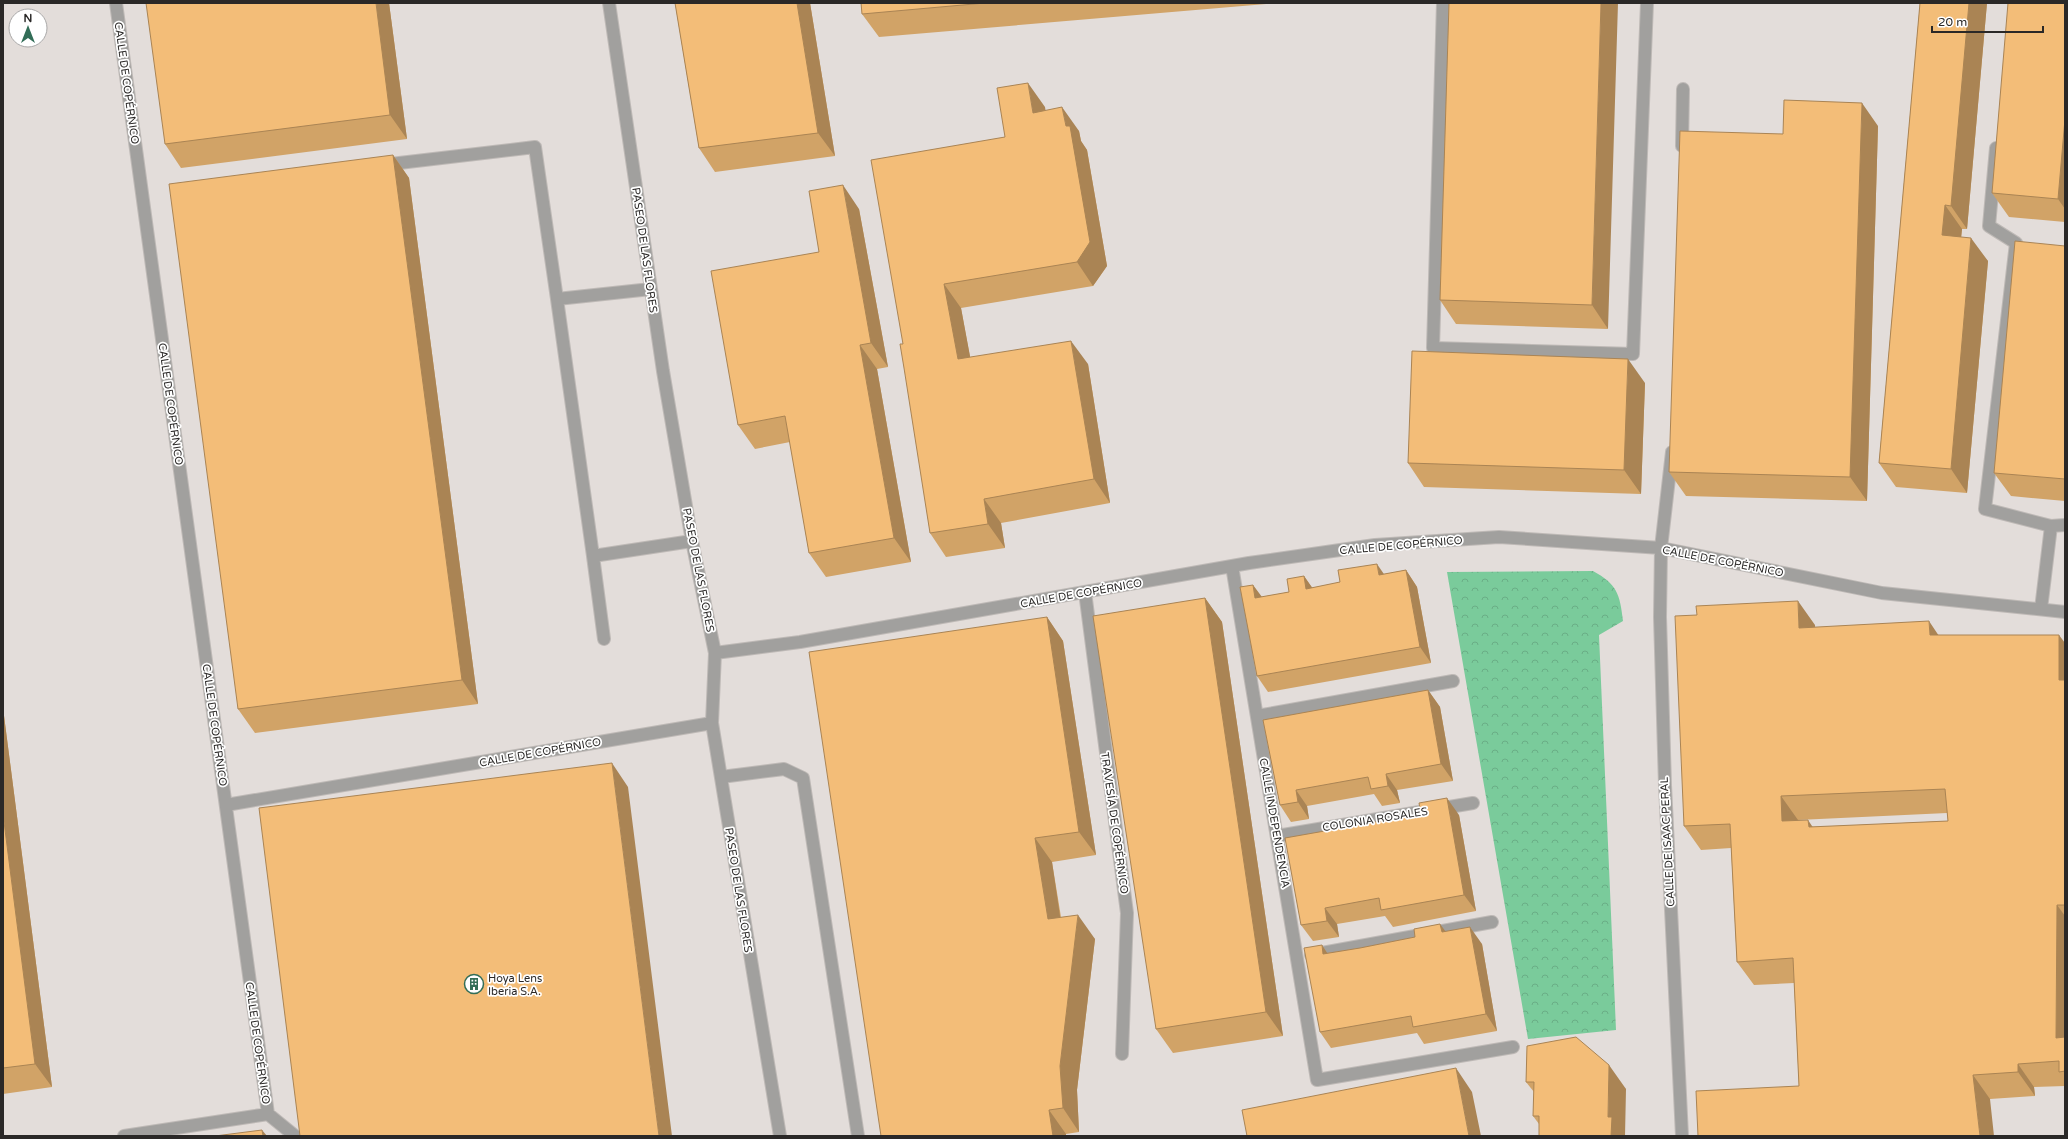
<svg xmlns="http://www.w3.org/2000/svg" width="2068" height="1139" font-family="'Varela Round',sans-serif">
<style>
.park{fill:url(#park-crowns)}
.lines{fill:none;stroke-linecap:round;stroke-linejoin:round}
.minor-casing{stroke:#beb9b6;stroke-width:14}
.minor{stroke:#a1a09e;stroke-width:12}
.wall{fill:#d1a367;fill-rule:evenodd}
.shaded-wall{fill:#aa8454}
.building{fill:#f3bd78;stroke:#aa8454;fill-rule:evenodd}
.labels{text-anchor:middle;stroke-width:3.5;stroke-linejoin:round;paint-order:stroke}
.street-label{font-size:11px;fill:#2a2827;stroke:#fff}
.poi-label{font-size:11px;fill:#2a2827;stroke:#fff;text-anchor:start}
</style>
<defs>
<pattern id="park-crowns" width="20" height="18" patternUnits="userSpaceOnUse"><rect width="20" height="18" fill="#7acb9b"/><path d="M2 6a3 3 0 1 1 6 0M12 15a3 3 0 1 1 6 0" fill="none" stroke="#6aae86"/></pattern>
</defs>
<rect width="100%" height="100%" fill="#e3ddda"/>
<path class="park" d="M 1593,571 C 1617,584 1620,594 1623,621 L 1599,635 L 1616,1030 L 1528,1039 L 1447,572 Z"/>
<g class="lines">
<g class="minor-casing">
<path id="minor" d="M 116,3 L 268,1114 L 124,1136
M 609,3 L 663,371 L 692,541 L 715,653 L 712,723 L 780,1136
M 1443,3 L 1433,348 L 1633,354 L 1647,3
M 1682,146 L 1683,89
M 1996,148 L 1989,226 L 2016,243 L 1985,509 L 2051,526 L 2065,525
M 382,165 L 535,147 L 557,299
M 651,289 L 557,299 L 593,556 L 692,541
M 1672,452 L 1661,548 L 1660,617 L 1665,785 L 1682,1136
M 593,556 L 604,639
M 1232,566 L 1317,1080 L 1513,1047
M 1085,592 L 1127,913 L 1122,1054
M 2041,609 L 2051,526
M 715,653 L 800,642 L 1249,563 L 1375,545 L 1499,537 L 1661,548 L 1882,593 L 2065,612
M 1257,716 L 1453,681
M 721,777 L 784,769 L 803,778 L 858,1136
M 226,805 L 712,723
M 1277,836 L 1473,803
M 1311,955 L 1492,922
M 268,1114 L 295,1136"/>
</g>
<use href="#minor" class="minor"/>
</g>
<path class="wall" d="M 389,3 L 407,139 L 181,168 L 165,144 Z
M 675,3 L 810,3 L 835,156 L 715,172 L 699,148 Z
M 861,3 L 1279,3 L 879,37 L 862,14 Z
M 1449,3 L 1608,329 L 1456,324 L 1440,300 Z
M 1920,3 L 1987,3 L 1967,229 L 1962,229 L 1961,237 L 1988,261 L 1967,493 L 1896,487 L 1879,463 Z
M 2065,3 L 2065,222 L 2009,217 L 1992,193 Z
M 1045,107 L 1045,111 L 1079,131 L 1081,141 L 1087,150 L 1107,266 L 1093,286 L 961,308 L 970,357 L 1088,364 L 1110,503 L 1001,523 L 1005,548 L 946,557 L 930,533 L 903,344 L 1005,137 Z
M 1878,126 L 1867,501 L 1686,496 L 1669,472 L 1783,134 Z
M 393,155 L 409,178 L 478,704 L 255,733 L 238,709 Z
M 859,209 L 888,367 L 877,369 L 911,562 L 826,577 L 809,553 L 790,442 L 755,449 L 738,425 L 819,252 Z
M 2065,246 L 2065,501 L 2011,496 L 1994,473 Z
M 1645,383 L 1641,494 L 1424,487 L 1408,463 Z
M 1406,570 L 1417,587 L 1431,663 L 1268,692 L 1257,676 L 1253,585 L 1261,597 L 1289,592 L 1304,576 L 1312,588 Z
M 1205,598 L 1222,622 L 1283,1036 L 1173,1053 L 1156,1029 Z
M 1697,615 L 1815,625 L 1815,627 L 2065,643 L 2065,1086 L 2034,1087 L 2035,1096 L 1990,1099 L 1799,1086 L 1794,983 L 1754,985 L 1737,962 L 1731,848 L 1701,850 L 1684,826 ZM 1947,813 L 1948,821 L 1813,827 L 1798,820 Z
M 1047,617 L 1063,641 L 1096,855 L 1052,862 L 1061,917 L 1095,939 L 1077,1090 L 1079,1132 L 1066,1134 L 1066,1136 L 881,1136 Z
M 1428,690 L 1440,707 L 1453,781 L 1397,790 L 1400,803 L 1382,806 L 1374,794 L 1307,806 L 1309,819 L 1291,822 L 1280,805 L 1263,720 Z
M 3,708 L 52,1087 L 3,1094 Z
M 1459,815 L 1476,911 L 1393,927 L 1385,916 L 1337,924 L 1339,937 L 1313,941 L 1301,925 Z
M 1446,932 L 1482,944 L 1497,1031 L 1424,1044 L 1417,1033 L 1331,1048 L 1320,1032 L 1322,945 L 1327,953 L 1360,948 Z
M 1527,1046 L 1626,1089 L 1539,1124 L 1533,1116 L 1534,1092 L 1526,1082 Z"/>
<path class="shaded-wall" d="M 376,3 L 389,3 L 407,139 L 390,115 Z
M 797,3 L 810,3 L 835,156 L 818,133 Z
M 1601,3 L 1618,3 L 1608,329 L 1592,305 Z
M 1969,3 L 1987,3 L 1967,229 L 1951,206 Z
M 1028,83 L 1045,107 L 1050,137 L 1033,113 Z
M 1862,103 L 1878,126 L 1867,501 L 1850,477 Z
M 1062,107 L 1079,131 L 1081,141 L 1087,150 L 1107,266 L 1093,286 L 1077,262 L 1066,126 Z
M 2065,119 L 2065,209 L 2058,199 Z
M 393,155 L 409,178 L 478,704 L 462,680 Z
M 843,185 L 859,209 L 888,367 L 871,343 Z
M 1945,205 L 1962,229 L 1959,259 L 1942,235 Z
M 1971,238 L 1988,261 L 1967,493 L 1951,469 Z
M 944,284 L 961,308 L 975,383 L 958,359 Z
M 1071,341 L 1088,364 L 1110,503 L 1094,479 Z
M 860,345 L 877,369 L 911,562 L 894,538 Z
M 1628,359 L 1645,383 L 1641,494 L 1624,470 Z
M 984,499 L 1001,523 L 1005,548 L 988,524 Z
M 1377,564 L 1388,580 L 1379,575 Z
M 1406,570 L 1417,587 L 1431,663 L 1420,647 Z
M 1304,576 L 1316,593 L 1306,589 Z
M 1253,585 L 1265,601 L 1255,598 Z
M 1205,598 L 1222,622 L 1283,1036 L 1266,1012 Z
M 1798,601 L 1815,625 L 1816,652 L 1799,628 Z
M 1047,617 L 1063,641 L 1096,855 L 1079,832 Z
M 1929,621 L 1945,645 L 1930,635 Z
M 2059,635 L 2065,643 L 2065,688 L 2059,680 Z
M 1428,690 L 1440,707 L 1453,781 L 1441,764 Z
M 3,708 L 52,1087 L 35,1064 L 3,814 Z
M 612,763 L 628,787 L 672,1136 L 659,1136 Z
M 1386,774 L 1397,790 L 1400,803 L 1388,786 Z
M 1296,790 L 1307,806 L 1309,819 L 1298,802 Z
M 1781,796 L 1798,820 L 1799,844 L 1782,821 Z
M 1447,798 L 1459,815 L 1476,911 L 1464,895 Z
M 1808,820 L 1824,844 L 1809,827 Z
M 1035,838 L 1052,862 L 1064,943 L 1048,919 Z
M 2057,905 L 2065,916 L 2065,1050 L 2056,1038 Z
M 1325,908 L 1337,924 L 1339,937 L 1327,921 Z
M 1078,915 L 1095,939 L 1077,1090 L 1079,1132 L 1063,1108 L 1060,1066 Z
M 1440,924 L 1452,940 L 1442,932 Z
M 1470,927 L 1482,944 L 1497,1031 L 1486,1014 Z
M 1322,945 L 1333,962 L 1323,954 Z
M 2018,1064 L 2034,1087 L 2035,1096 L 2018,1072 Z
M 1609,1065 L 1626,1089 L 1625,1136 L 1611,1136 L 1608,1117 Z
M 1456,1068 L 1472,1092 L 1481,1136 L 1469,1136 Z
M 1973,1075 L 1990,1099 L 1994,1136 L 1980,1136 Z
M 1049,1110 L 1066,1134 L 1066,1136 L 1053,1136 Z
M 262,1130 L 267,1136 L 263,1136 Z"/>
<path class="building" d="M 146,3 L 376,3 L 390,115 L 165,144 Z
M 675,3 L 797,3 L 818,133 L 699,148 Z
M 861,3 L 985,3 L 862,14 Z
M 1449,3 L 1601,3 L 1592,305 L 1440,300 Z
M 1920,3 L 1969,3 L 1951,206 L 1945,205 L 1942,235 L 1971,238 L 1951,469 L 1879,463 Z
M 2008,3 L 2065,3 L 2065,119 L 2058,199 L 1992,193 Z
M 1028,83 L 1033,113 L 1062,107 L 1066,126 L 1070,126 L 1090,242 L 1077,262 L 944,284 L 958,359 L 1071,341 L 1094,479 L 984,499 L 988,524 L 930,533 L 904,368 L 900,344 L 903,344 L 871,160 L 1005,137 L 997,88 Z
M 1784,100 L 1862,103 L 1850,477 L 1669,472 L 1680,131 L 1783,134 Z
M 393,155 L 462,680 L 238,709 L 169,184 Z
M 843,185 L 871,343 L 860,345 L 894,538 L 809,553 L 785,416 L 738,425 L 711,271 L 819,252 L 809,191 Z
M 2015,241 L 2065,246 L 2065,479 L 1994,473 Z
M 1412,351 L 1628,359 L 1624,470 L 1408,463 Z
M 1377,564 L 1379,575 L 1406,570 L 1420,647 L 1257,676 L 1240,587 L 1253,585 L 1255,598 L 1289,592 L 1287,579 L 1304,576 L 1306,589 L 1340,582 L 1338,570 Z
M 1205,598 L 1266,1012 L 1156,1029 L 1093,616 Z
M 1798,601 L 1799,628 L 1929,621 L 1930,635 L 2059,635 L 2059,680 L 2065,680 L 2065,905 L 2057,905 L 2056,1038 L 2065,1037 L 2065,1071 L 2059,1072 L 2059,1061 L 2018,1064 L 2018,1072 L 1973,1075 L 1980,1136 L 1698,1136 L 1696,1091 L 1799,1086 L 1793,958 L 1737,962 L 1730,824 L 1684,826 L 1675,616 L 1697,615 L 1696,606 ZM 1945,789 L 1948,821 L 1809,827 L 1808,820 L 1782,821 L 1781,796 Z
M 1047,617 L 1079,832 L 1035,838 L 1048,919 L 1078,915 L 1060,1066 L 1063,1108 L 1049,1110 L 1053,1136 L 881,1136 L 809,652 Z
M 1428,690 L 1441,764 L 1386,774 L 1388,786 L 1371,789 L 1368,777 L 1296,790 L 1298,802 L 1280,805 L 1263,720 Z
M 612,763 L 659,1136 L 300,1136 L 259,808 Z
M 1447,798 L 1464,895 L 1381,910 L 1379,898 L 1325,908 L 1327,921 L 1301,925 L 1285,838 L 1421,814 L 1419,803 Z
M 3,814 L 35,1064 L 3,1068 Z
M 1440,924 L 1442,932 L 1470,927 L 1486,1014 L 1413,1027 L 1411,1016 L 1320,1032 L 1304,948 L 1322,945 L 1323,954 L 1360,948 L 1415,937 L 1414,929 Z
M 1576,1037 L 1609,1065 L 1608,1117 L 1612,1117 L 1611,1136 L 1539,1136 L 1539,1116 L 1533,1116 L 1534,1082 L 1526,1082 L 1527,1046 Z
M 1456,1068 L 1469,1136 L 1247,1136 L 1242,1110 Z
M 262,1130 L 263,1136 L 215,1136 Z"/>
<defs>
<g id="building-ring" transform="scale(1)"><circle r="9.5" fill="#fff" stroke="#326d57" stroke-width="1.5"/><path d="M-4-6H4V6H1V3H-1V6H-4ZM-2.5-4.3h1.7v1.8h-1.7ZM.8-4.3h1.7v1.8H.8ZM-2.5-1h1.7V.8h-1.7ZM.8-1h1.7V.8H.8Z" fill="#326d57"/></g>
</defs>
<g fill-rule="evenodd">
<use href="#building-ring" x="474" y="984"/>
</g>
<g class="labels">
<g class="street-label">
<text transform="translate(127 83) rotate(82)" y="4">CALLE DE COPÉRNICO</text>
<text transform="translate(645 250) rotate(82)" y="4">PASEO DE LAS FLORES</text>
<text transform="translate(171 404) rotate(82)" y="4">CALLE DE COPÉRNICO</text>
<text transform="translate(1401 545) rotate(-5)" y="4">CALLE DE COPÉRNICO</text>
<text transform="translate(1723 561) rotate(11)" y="4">CALLE DE COPÉRNICO</text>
<text transform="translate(699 570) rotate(79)" y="4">PASEO DE LAS FLORES</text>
<text transform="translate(1081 593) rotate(-10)" y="4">CALLE DE COPÉRNICO</text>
<text transform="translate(215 725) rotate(82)" y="4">CALLE DE COPÉRNICO</text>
<text transform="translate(540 752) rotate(-10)" y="4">CALLE DE COPÉRNICO</text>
<text transform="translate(1375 819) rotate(-9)" y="4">COLONIA ROSALES</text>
<text transform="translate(1115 823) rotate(82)" y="4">TRAVESÍA DE COPÉRNICO</text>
<text transform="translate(1275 823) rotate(80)" y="4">CALLE INDEPENDENCIA</text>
<text transform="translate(1667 842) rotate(-93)" y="4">CALLE DE ISAAC PERAL</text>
<text transform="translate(739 890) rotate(81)" y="4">PASEO DE LAS FLORES</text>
<text transform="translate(258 1043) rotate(82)" y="4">CALLE DE COPÉRNICO</text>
</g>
<g class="poi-label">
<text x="488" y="982">Hoya Lens<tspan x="488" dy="13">Iberia S.A.</tspan></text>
</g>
</g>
<rect width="2068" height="1139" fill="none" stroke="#2a2827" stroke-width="8"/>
<g transform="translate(28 28)"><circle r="19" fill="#ffffff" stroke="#aaa9a9"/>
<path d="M0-3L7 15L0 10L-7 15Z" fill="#326d57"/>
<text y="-6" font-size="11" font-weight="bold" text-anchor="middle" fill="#2a2827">N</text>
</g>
<path d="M1932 26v6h111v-6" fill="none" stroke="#2a2827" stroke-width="2"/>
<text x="1938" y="26" font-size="12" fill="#2a2827" stroke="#ffffff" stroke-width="3" paint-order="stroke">20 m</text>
</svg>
